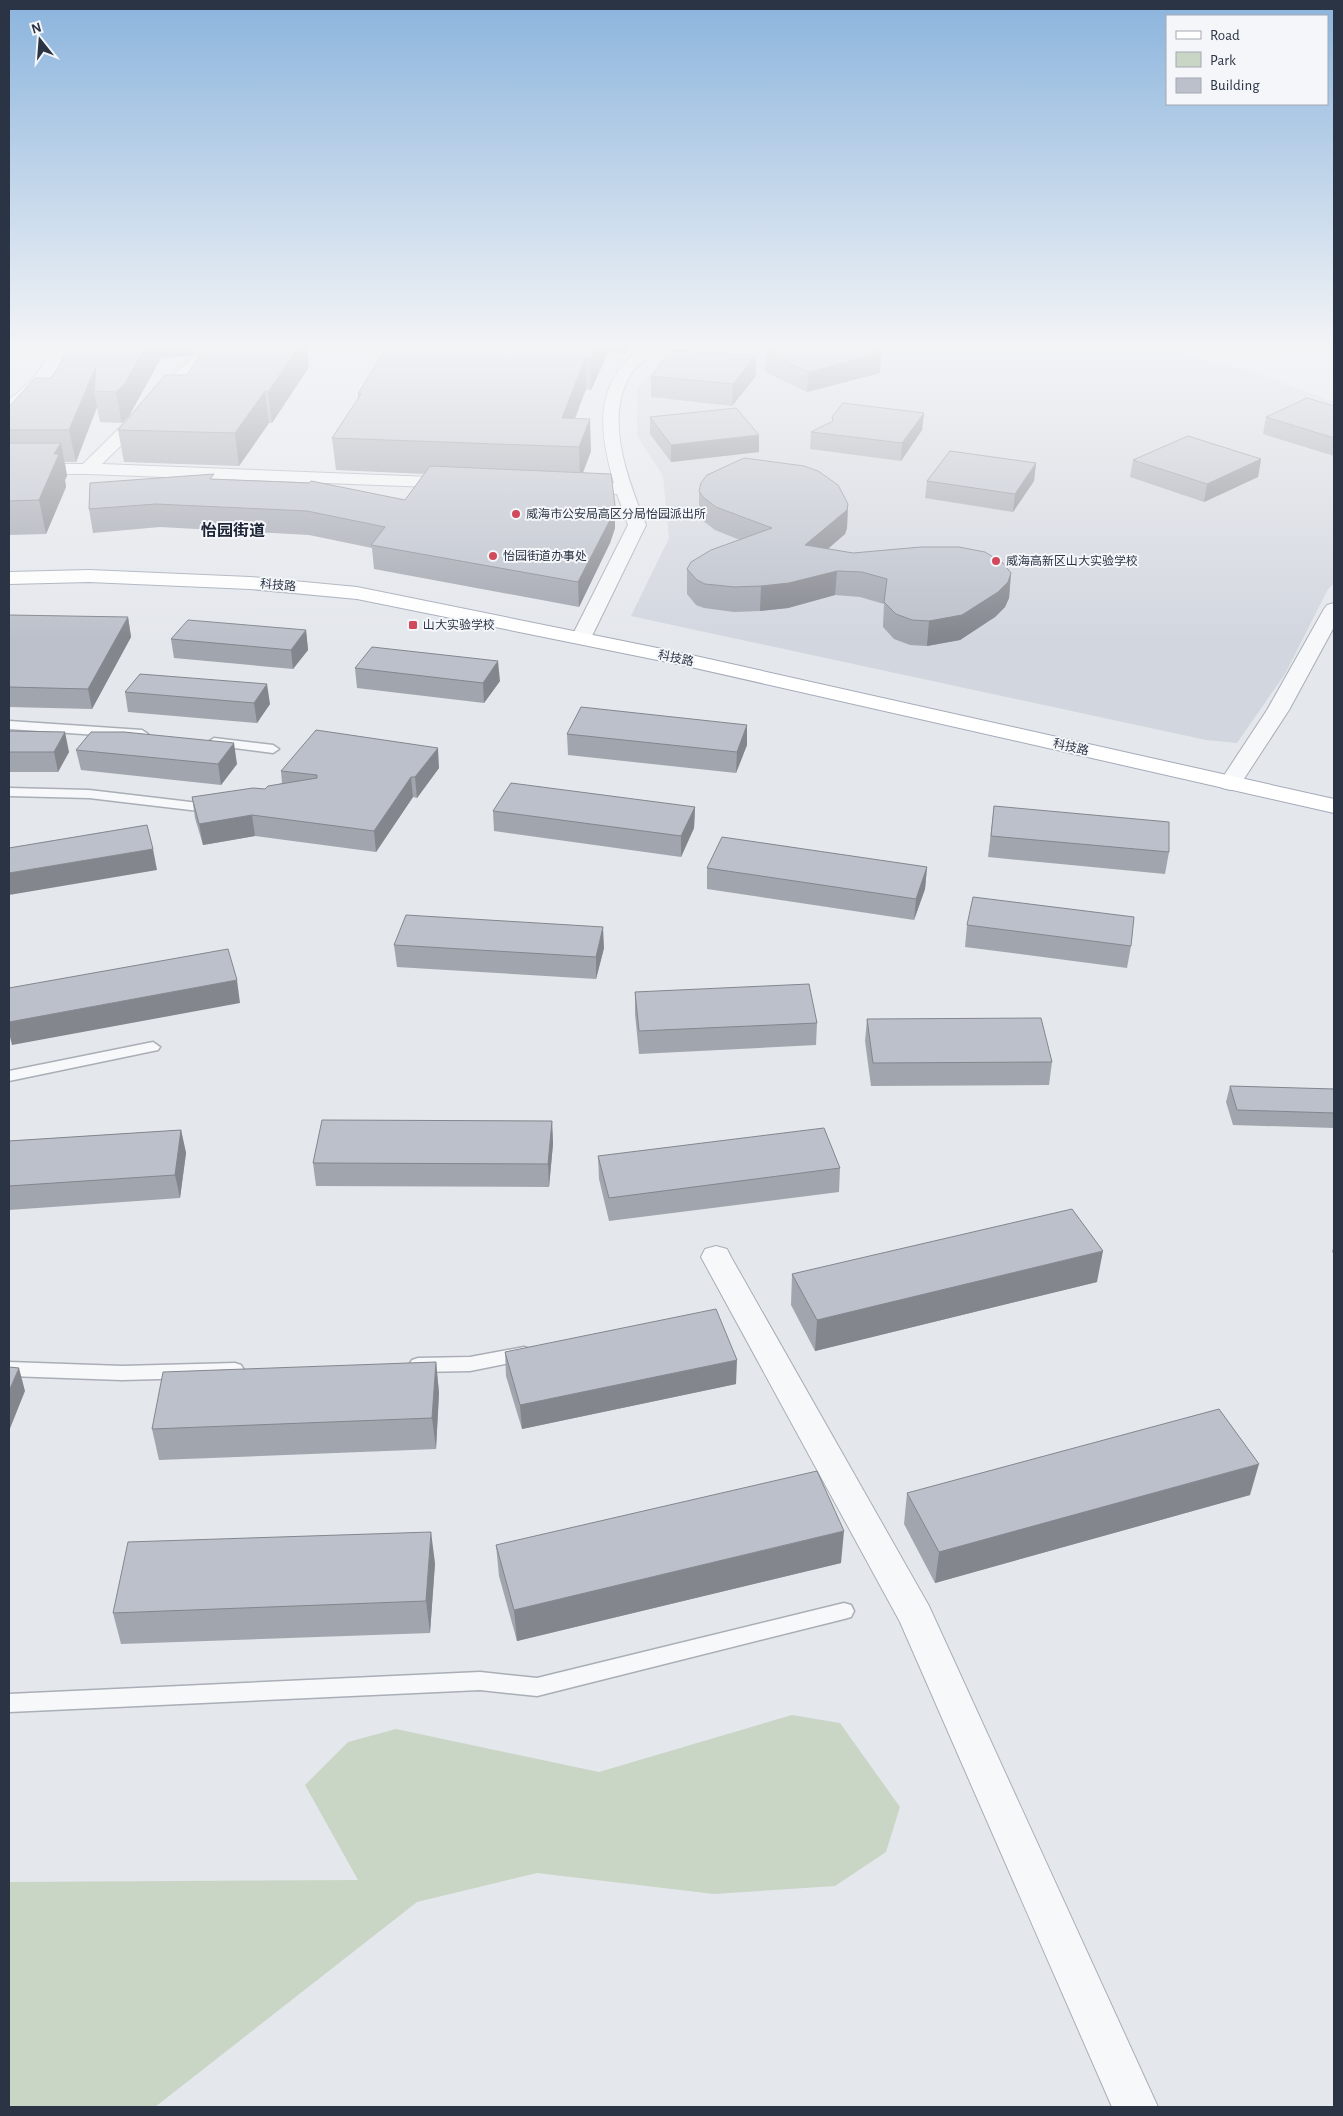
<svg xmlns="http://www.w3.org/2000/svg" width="1343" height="2116" font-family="'Alegreya Sans','Noto Sans SC',sans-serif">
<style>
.built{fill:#d2d6de}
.green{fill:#c9d6c5}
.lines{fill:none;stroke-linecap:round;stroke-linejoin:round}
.service-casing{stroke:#a9aeb7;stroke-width:3}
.minor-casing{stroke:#a9aeb7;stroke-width:2}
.tertiary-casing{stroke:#a9aeb7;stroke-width:2}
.primary-casing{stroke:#a3abb8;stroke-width:2}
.service{fill:#f7f8fa;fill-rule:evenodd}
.minor{fill:#f7f8fa;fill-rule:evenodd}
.tertiary{fill:#f7f8fa;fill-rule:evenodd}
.primary{fill:#fff;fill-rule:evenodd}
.wall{fill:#a1a5ae}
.shaded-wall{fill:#83868d}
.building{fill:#bbc0ca;stroke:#83868d}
.poi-dot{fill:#d1495b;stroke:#f4f6f9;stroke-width:2}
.labels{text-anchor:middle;stroke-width:4;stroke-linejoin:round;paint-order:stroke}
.far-poi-label{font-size:12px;fill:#2b3445;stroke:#f4f6f9;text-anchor:start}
.far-street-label{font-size:12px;fill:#2b3445;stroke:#f4f6f9}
.far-district-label{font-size:16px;font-weight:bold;fill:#1d2536;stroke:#f4f6f9}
</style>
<rect width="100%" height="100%" fill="#e4e7ec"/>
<path class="built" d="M 682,345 L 1145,345 L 1248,370 L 1334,402 L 1334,584 L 1328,589 L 1285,674 L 1237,743 L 1206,740 L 631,616 L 669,538 L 663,476 L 637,436 L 637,388 Z"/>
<path class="green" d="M 792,1715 L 840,1723 L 900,1807 L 886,1852 L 835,1886 L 714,1894 L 537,1873 L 417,1902 L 155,2107 L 9,2107 L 9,1882 L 358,1880 L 305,1785 L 348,1742 L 396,1729 L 599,1772 Z"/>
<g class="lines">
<g class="service-casing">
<path id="service" d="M 9,721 L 142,730 L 148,734 L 142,738 L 9,729 Z
M 214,738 L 273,745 L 279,749 L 273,753 L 210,745 L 208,742 Z
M 9,788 L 89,790 L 199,803 L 205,807 L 199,811 L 89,798 L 9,796 Z
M 153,1042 L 160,1047 L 158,1050 L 9,1081 L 9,1071 Z
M 524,1347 L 530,1349 L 533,1354 L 530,1359 L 470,1371 L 418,1372 L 412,1370 L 409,1365 L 412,1360 L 418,1358 L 470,1357 Z
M 9,1362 L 122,1366 L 235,1363 L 241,1365 L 244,1370 L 241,1375 L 235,1377 L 122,1380 L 9,1376 Z
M 844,1603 L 851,1605 L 854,1611 L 851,1617 L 844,1619 L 537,1696 L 480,1690 L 9,1712 L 9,1694 L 480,1672 L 537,1678 Z"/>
</g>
<g class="minor-casing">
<path id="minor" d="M 207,345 L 224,345 L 102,464 L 456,478 L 462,479 L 465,483 L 462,487 L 456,488 L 88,474 L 9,474 L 9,464 L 83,464 L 169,379 Z
M 643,345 L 660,345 C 651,358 635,364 628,379 C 605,423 629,482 646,525 L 591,638 L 588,642 L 581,644 L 574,642 L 571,638 L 628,525 L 617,494 L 574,492 L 568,491 L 565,487 L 568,483 L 574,482 L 614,483 C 598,428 594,384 643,345 Z
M 1334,603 L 1334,627 L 1289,710 L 1238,788 L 1230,790 L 1222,788 L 1219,783 L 1267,710 L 1324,609 L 1327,605 Z
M 716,1246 L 727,1249 L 731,1257 L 929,1606 L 1158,2107 L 1112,2107 L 900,1622 L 701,1257 L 705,1249 Z"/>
</g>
<g class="tertiary-casing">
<path id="tertiary" d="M 53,345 L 68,345 C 60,369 35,405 9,411 L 9,399 C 29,385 44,369 53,345 Z"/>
</g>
<g class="primary-casing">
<path id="primary" d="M 89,570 L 250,577 L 357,587 L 682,653 L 1334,799 L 1334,813 L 682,665 L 357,599 L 250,589 L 89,582 L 9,584 L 9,572 Z"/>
</g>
<use href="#service" class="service"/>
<use href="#minor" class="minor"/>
<use href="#tertiary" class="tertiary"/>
<use href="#primary" class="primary"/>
</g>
<path class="wall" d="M 81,345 L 194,345 L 192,356 L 161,358 L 129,416 L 122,423 L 100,422 L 97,407 L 76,462 L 65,462 L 67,476 L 65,480 L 66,487 L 46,534 L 9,535 L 9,407 L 51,378 L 80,347 Z
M 206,345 L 306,345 L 309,367 L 272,423 L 269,423 L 239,466 L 124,462 L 118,430 L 187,375 Z
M 456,345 L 631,345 L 625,354 L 608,353 L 591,390 L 586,389 L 575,419 L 591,451 L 583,473 L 615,505 L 615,528 L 610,543 L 579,607 L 374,569 L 372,548 L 309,535 L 160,527 L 93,533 L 89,509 L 214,479 L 405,500 L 424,474 L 336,470 L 332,438 L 358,399 L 358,394 Z
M 799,345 L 874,345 L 869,349 L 881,353 L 880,373 L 807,392 L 765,372 L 766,352 Z
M 756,355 L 756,376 L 732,406 L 651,397 L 651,376 Z
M 1334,406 L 1334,456 L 1263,434 L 1266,417 Z
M 924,413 L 922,430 L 901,461 L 810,449 L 811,432 L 832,422 L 832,417 Z
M 650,417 L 759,452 L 671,462 L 650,434 Z
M 1261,459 L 1258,477 L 1204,502 L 1130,477 L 1133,460 Z
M 1036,463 L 1034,481 L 1013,512 L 925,498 L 927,481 Z
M 699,491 L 848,504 L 847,528 L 845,534 L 828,549 L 853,553 L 1011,573 L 1009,598 L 1005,607 L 995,617 L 960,640 L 927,646 L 910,645 L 894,639 L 883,627 L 884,604 L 860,597 L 835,595 L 788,608 L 760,611 L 734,612 L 704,608 L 696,605 L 687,594 L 687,569 L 740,540 L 715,530 L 702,520 L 699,514 Z
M 9,615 L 128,617 L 131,637 L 92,709 L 9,707 Z
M 306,630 L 308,650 L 293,669 L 174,658 L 171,639 Z
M 355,668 L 500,681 L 484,703 L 357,688 Z
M 125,692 L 270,704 L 257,723 L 128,712 Z
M 747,725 L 747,745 L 736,773 L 568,755 L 567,734 Z
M 9,731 L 69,752 L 58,772 L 9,772 Z
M 76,750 L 237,764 L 221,785 L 81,770 Z
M 439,768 L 417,798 L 413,797 L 376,852 L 255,836 L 203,845 L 195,818 L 192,797 L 265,789 L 282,783 L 281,771 Z
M 994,806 L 1169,852 L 1165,874 L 988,857 Z
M 695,807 L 694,828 L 681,857 L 494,831 L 493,811 Z
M 927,867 L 925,889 L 914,920 L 707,889 L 707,868 Z
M 967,925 L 1131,946 L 1127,968 L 965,947 Z
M 394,945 L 604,948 L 596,979 L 397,967 Z
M 635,992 L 817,1023 L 816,1045 L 639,1054 L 635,1014 Z
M 867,1019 L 1052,1062 L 1049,1085 L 871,1086 L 865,1041 Z
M 1230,1086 L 1334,1089 L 1334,1128 L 1233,1125 L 1226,1102 Z
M 552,1121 L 553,1144 L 549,1187 L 316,1186 L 313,1163 Z
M 181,1130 L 186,1153 L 180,1198 L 9,1210 L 9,1141 Z
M 598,1156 L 840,1168 L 839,1192 L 609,1221 L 599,1179 Z
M 1334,1245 L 1334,1254 L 1332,1252 Z
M 792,1274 L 1097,1282 L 815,1351 L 791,1305 Z
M 505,1352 L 736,1384 L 522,1429 L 506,1376 Z
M 436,1362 L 439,1393 L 436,1449 L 159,1460 L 152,1429 Z
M 907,1493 L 1250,1495 L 935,1583 L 904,1524 Z
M 496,1545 L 841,1563 L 517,1641 L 499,1576 Z
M 435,1563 L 430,1633 L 121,1644 L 113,1613 Z"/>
<path class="shaded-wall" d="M 147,345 L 194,345 L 192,356 L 161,358 L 129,416 L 122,423 L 116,392 Z
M 300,345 L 306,345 L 309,367 L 272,423 L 268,392 Z
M 597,345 L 608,345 L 608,353 L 591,390 L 590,359 Z
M 624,345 L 631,345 L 625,354 Z
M 854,345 L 874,345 L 856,359 L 881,353 L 880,373 L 807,392 L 808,372 Z
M 756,355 L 756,376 L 732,406 L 733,384 Z
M 585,359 L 586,389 L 564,447 L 562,418 Z
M 96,366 L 94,391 L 97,407 L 76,462 L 69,430 Z
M 265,391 L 269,423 L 239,466 L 235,433 Z
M 924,413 L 922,430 L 901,461 L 902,443 Z
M 590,419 L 591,451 L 580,480 L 579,447 Z
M 759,435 L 759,452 L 671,462 L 671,445 Z
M 61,443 L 67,476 L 65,480 L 66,487 L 46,534 L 39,500 L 54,454 Z
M 1261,459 L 1258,477 L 1204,502 L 1207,484 Z
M 1036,463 L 1034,481 L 1013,512 L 1015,494 Z
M 848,504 L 847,528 L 845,534 L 804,569 L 805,545 Z
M 615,505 L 615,528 L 610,543 L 579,607 L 578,582 Z
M 837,571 L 835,595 L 788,608 L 760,611 L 761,586 Z
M 1011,573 L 1009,598 L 1005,607 L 995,617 L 960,640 L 927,646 L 929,621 Z
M 128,617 L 131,637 L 92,709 L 88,689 Z
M 306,630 L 308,650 L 293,669 L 291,650 Z
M 498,661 L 500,681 L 484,703 L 483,683 Z
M 267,684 L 270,704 L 257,723 L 254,703 Z
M 747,725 L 747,745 L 736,773 L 737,752 Z
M 65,732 L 69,752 L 58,772 L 54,752 Z
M 234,743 L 237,764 L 221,785 L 218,764 Z
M 438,748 L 439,768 L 417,798 L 415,777 Z
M 411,777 L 413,797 L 376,852 L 374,831 Z
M 695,807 L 694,828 L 681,857 L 681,836 Z
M 252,815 L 255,836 L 203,845 L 199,824 Z
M 153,849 L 157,870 L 9,895 L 9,873 Z
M 927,867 L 925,889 L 914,920 L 916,899 Z
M 603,927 L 604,948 L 596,979 L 596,957 Z
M 237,980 L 240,1003 L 12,1045 L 9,1033 L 9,1022 Z
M 552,1121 L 553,1144 L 549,1187 L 548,1164 Z
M 181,1130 L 186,1153 L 180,1198 L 175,1175 Z
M 1103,1251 L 1097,1282 L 815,1351 L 817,1320 Z
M 737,1360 L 736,1384 L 522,1429 L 520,1405 Z
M 436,1362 L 439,1393 L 436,1449 L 432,1418 Z
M 19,1368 L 25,1391 L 9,1431 L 9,1391 Z
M 1259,1464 L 1250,1495 L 935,1583 L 939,1552 Z
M 844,1531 L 841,1563 L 517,1641 L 514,1610 Z
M 431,1532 L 435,1563 L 430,1633 L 426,1601 Z"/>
<path class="building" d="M 81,345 L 147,345 L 124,385 L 116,392 L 94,391 L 96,366 L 69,430 L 9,430 L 9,407 L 35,378 L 51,378 L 72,347 L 80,347 Z
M 206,345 L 300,345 L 268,392 L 265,391 L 235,433 L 118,430 L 165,375 L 187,375 Z
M 388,345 L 456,346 L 456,345 L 597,345 L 590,359 L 585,359 L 562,418 L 590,419 L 579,447 L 332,438 L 361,394 L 358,394 Z
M 799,345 L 860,345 L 881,353 L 808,372 L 766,352 Z
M 670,351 L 756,355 L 733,384 L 651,376 Z
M 1307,398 L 1334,406 L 1334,438 L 1266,417 Z
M 843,403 L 924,413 L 902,443 L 811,432 L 833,421 L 832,417 Z
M 736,408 L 759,435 L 671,445 L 650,417 Z
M 1188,436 L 1261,459 L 1207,484 L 1133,460 Z
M 9,443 L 61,443 L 54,454 L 59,454 L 39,500 L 9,501 Z
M 950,451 L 1036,463 L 1015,494 L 927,481 Z
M 744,458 L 804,466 L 818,471 L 838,485 L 848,504 L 847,510 L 805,545 L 853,553 L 921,547 L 959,547 L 985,552 L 1003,563 L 1011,573 L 1008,582 L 998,592 L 962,615 L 929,621 L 912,620 L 896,614 L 884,602 L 887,579 L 862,572 L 837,571 L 789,583 L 761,586 L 735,587 L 705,584 L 697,580 L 687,569 L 691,562 L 711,550 L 772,528 L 716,507 L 703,497 L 699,491 L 701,483 L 707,475 Z
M 430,466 L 611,474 L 615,505 L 610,520 L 578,582 L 371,545 L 385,527 L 307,511 L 156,504 L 89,509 L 90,483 L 214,474 L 210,479 L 309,483 L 311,481 L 405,500 Z
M 9,615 L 128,617 L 88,689 L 9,687 Z
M 188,620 L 306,630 L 291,650 L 171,639 Z
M 372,647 L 498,661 L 483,683 L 355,668 Z
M 140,674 L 267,684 L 254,703 L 125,692 Z
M 581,707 L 747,725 L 737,752 L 567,734 Z
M 316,730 L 438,748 L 415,777 L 411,777 L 374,831 L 252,815 L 199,824 L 192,797 L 253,788 L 265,789 L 268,786 L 317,778 L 317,775 L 281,771 Z
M 9,731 L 65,732 L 54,752 L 9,752 Z
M 91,732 L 124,732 L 234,743 L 218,764 L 76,750 Z
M 511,783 L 695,807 L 681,836 L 493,811 Z
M 994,806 L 1169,822 L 1169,852 L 991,836 Z
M 147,825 L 153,849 L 9,873 L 9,848 Z
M 722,837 L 927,867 L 916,899 L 707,868 Z
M 973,897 L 1134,917 L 1131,946 L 967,925 Z
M 406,915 L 603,927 L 596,957 L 394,945 Z
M 228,949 L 237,980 L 9,1022 L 9,988 Z
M 809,984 L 817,1023 L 639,1031 L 635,992 Z
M 1041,1018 L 1052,1062 L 873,1063 L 867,1019 Z
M 1230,1086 L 1334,1089 L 1334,1113 L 1237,1110 Z
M 322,1120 L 552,1121 L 548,1164 L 313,1163 Z
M 824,1128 L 840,1168 L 609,1198 L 598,1156 Z
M 181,1130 L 175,1175 L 9,1186 L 9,1141 Z
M 1072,1209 L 1103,1251 L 817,1320 L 792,1274 Z
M 716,1309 L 737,1360 L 520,1405 L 505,1352 Z
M 436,1362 L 432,1418 L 152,1429 L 163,1372 Z
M 9,1367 L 19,1368 L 9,1391 Z
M 1219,1409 L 1259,1464 L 939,1552 L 907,1493 Z
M 817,1471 L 844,1531 L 514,1610 L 496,1545 Z
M 431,1532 L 426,1601 L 113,1613 L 128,1542 Z"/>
<linearGradient id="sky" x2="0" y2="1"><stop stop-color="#8bb4dd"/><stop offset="0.54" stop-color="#f3f4f6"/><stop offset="1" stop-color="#f3f4f6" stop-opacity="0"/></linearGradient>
<rect width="1343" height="641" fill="url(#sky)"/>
<g class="poi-dot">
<circle cx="516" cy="514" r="5"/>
<circle cx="493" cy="556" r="5"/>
<circle cx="996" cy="561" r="5"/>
<rect x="408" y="620" width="10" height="10" rx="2.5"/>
</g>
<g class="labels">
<g class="far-poi-label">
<text x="526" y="518">威海市公安局高区分局怡园派出所</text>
<text x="503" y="560">怡园街道办事处</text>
<text x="1006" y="565">威海高新区山大实验学校</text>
<text x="423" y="629">山大实验学校</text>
</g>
<g class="far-street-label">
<text transform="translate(278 585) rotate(5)" y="4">科技路</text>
<text transform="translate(676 658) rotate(12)" y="4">科技路</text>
<text transform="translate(1071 747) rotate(13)" y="4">科技路</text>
</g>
<g class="far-district-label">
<text x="233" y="536">怡园街道</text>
</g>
</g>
<rect width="1343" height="2116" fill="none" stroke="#2b3445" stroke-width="20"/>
<rect x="1166" y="15" width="162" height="90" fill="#f4f6f9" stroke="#a4a8b1"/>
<rect x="1176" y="31" width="25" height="8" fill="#ffffff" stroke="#a4a8b1"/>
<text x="1210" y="40" font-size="15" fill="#2b3445">Road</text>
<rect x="1176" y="52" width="25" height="15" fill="#c9d6c5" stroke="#a4a8b1"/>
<text x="1210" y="65" font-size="15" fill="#2b3445">Park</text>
<rect x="1176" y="78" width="25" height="15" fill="#bbc0ca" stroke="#a4a8b1"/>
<text x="1210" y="90" font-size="15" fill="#2b3445">Building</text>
<g transform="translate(40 40) rotate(343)" stroke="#f4f6f9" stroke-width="4" paint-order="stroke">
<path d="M0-4L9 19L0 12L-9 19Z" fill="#2b3445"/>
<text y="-8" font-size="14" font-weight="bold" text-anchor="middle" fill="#2b3445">N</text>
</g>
</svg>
